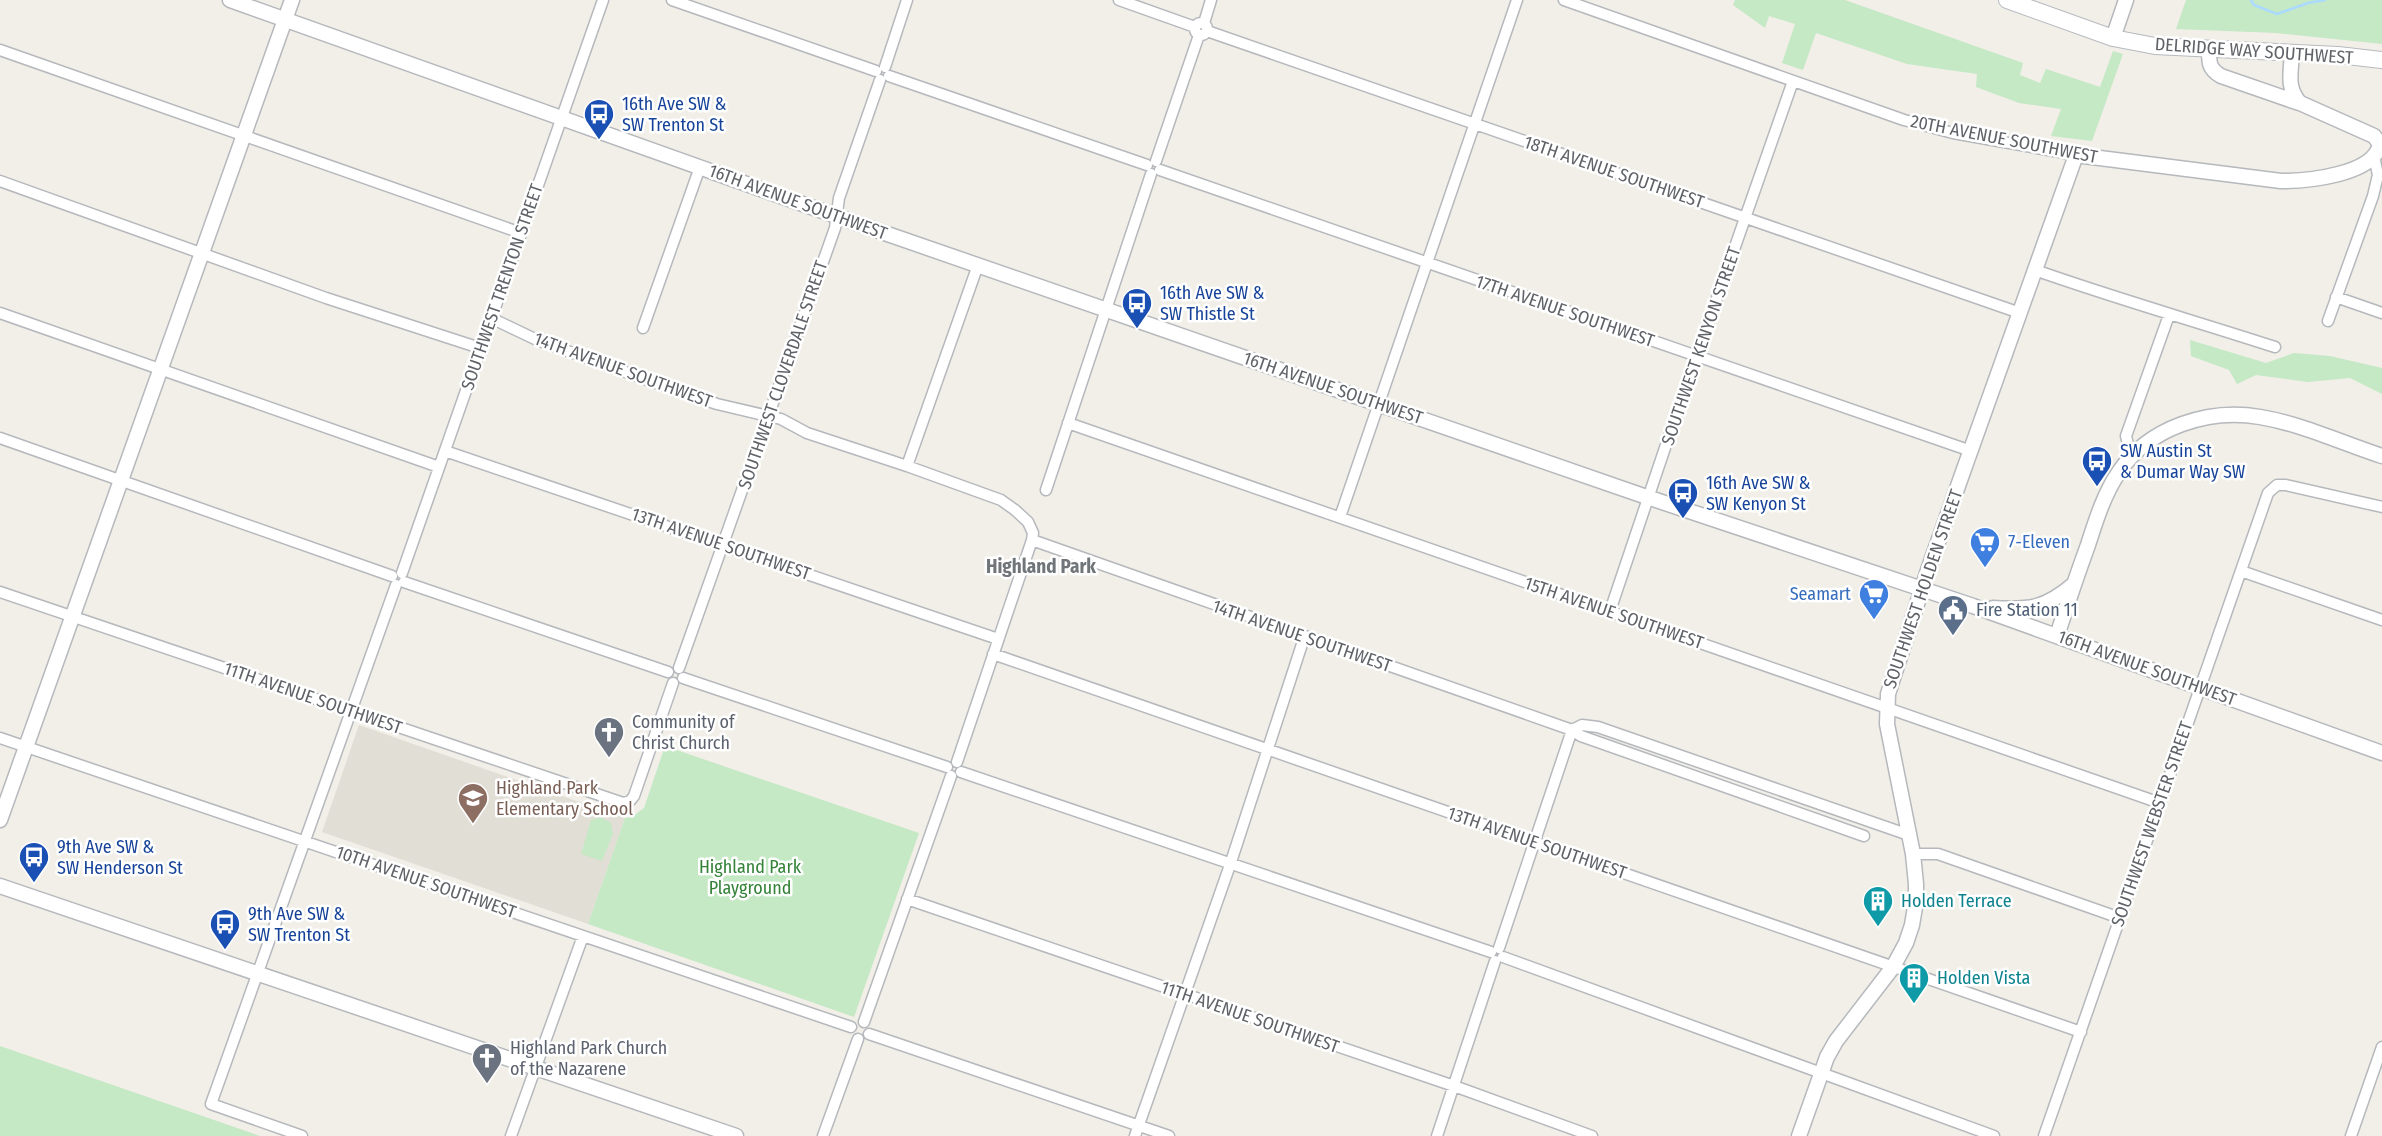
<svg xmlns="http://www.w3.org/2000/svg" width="2382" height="1136" font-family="'Fira Sans Condensed',sans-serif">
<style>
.education{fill:#e1ded6}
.green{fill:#c5e8c5}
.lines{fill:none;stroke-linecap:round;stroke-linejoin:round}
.stream{stroke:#aadaff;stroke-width:2.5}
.minor-casing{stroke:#b5b8bc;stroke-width:13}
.tertiary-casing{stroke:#b5b8bc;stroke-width:17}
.secondary-casing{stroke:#b6babf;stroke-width:18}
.minor{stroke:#fff;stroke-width:10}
.tertiary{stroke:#fff;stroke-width:14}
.secondary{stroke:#fff;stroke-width:16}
.labels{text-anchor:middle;stroke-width:5;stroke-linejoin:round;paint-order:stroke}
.street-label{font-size:18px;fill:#5f6368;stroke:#fff}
.transit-label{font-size:18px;fill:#164399;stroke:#fff;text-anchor:start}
.shop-label{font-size:18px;fill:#366cbe;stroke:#fff;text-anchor:start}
.service-label{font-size:18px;fill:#4e5e75;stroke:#fff;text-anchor:start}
.worship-label{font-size:18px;fill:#5b616d;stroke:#fff;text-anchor:start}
.education-label{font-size:18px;fill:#785e54;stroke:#fff;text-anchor:start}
.park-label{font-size:18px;fill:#348238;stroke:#fff}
.culture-label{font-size:18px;fill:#0d838f;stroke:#fff;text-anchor:start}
.neighbourhood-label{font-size:19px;font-weight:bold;fill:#70757a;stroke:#fff}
</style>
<rect width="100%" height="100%" fill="#f1efe8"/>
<path class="education" d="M 359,725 L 625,818 L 588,924 L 322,832 Z"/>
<path class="green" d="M 1735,0 L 1845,0 L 2023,63 L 2020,75 L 2040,83 L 2046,69 L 2100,87 L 2113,51 L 2123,54 L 2092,141 L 2051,136 L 2061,109 L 2019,103 L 1976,87 L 1977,74 L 1907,64 L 1816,33 L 1803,70 L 1782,63 L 1795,24 L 1769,16 L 1765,28 L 1733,5 Z
M 2186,0 L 2382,0 L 2382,44 L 2276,33 L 2176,29 Z
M 2190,340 L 2266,363 L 2294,353 L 2330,356 L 2382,368 L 2382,394 L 2350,378 L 2308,382 L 2256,375 L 2237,384 L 2229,370 L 2191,356 Z
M 665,746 L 919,833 L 854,1017 L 588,924 L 625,818 L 632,817 L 644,808 Z
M 601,817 L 611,823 L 613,834 L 602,861 L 581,854 L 591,820 Z
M 0,1046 L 260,1136 L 0,1136 Z"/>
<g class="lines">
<path class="stream" d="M 2251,0 L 2254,5 L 2277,14 L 2308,3 L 2325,0"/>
<g class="minor-casing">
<path id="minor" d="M 672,0 L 876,71
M 1119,0 L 1195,27
M 1564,0 L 1904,120 L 1953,133 L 2076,155
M1195 29a6 6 0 1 1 12 0a6 6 0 1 1-12 0Z
M 1204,23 L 1211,0
M 1207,31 L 2020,313
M 0,50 L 521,233
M 885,67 L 907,0
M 889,76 L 1147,165
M 1156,161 L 1199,35
M 1160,170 L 1971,451
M 0,181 L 326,298 L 480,348
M 2035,270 C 2114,298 2195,321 2275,347
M 2336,297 L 2382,313
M 0,313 L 439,467
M 491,318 L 537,340 L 675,390 L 717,404 L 781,419 L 807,433 L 907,466 L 1001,500 L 1015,510 L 1028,522 L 1033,533 L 1032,540 L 957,762
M 2328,321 L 2373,196 L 2378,175 L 2374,156
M 643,328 L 700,167
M 1068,423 L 2160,803
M 0,438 L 392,576
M 445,451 L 998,639
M 2135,455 L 2129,448 L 2126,436 L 2169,315
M 907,466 L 978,265
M 1046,490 L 1151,174
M 1340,517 L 1517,0
M 1032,540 L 1572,730 L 1581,736 L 1864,836
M 2241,571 L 2382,620
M 402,573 L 603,0
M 404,582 L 668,672
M 0,592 L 623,803 L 630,801 L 634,796 L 673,683
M 1610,611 L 1673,424 L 1793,81
M 993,654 L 2081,1032
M 679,668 L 835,228 L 839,198 L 880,80
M 683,678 L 947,767
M 1572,730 L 1582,725 L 1598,727 L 1909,835
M 0,738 L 851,1027
M 961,772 L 1491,952
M 1913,854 L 1938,854 L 2120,918
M 907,899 L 1454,1086 L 1592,1136
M 1499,948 L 1572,730
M 1503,957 L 1994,1136
M 864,1022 L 951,776
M 869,1034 L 1169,1136
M 302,1136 L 211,1104 L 396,585
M 511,1136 L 583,936
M 823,1136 L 858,1039
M 1135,1136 L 1230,865 L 1304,638
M 1437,1136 L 1495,961
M 2044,1136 L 2268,493 L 2277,485 L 2286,485 L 2382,507
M 2351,1136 L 2382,1047"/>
</g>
<g class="tertiary-casing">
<path id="tertiary" d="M 230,0 L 873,229 L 1641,495 L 1973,606 L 2382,753
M 2113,38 L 2126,0
M 2209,50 C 2209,63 2209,69 2221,76 L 2299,103
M 1993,608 C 2029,610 2045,609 2074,584
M 2057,636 C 2067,605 2077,575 2088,545 C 2096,520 2104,494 2119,472 C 2149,427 2209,408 2260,417 C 2302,424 2342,443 2382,456
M 0,820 L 292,0
M 0,886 L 736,1136
M 1799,1136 L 1827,1057 L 1836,1041 L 1893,967 L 1906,943 L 1912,925 L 1916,901 L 1916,884 L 1913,854 L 1887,724 L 1888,694 L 1928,570 L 2076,155 L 2281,181 C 2307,181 2374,175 2380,144 L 2374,136 L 2300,103 C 2286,88 2291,72 2292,53"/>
</g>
<g class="secondary-casing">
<path id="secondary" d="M 2007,0 L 2113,38 L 2155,46 L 2338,55 L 2382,60"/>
</g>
<use href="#minor" class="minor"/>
<use href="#tertiary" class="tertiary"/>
<use href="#secondary" class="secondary"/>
</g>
<defs>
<g id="bus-pin" transform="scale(1.575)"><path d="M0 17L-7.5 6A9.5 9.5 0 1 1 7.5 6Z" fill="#1a4fb4" stroke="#fff"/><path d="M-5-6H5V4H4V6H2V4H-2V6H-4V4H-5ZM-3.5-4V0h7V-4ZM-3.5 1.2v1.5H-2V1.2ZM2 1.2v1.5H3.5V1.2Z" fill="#fff"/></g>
<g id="supermarket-pin" transform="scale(1.575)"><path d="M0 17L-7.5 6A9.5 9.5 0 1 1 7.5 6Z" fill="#3f7fe0" stroke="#fff"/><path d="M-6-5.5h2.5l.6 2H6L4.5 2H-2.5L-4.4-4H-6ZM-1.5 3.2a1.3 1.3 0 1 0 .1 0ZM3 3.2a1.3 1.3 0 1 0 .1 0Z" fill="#fff"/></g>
<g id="civic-pin" transform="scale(1.575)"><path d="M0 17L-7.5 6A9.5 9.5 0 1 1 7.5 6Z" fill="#5c6f8a" stroke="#fff"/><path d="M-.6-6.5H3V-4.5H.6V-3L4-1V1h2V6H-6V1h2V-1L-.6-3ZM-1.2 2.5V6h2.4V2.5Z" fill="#fff"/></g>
<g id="church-pin" transform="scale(1.575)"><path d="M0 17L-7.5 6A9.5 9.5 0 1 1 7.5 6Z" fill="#6b7280" stroke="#fff"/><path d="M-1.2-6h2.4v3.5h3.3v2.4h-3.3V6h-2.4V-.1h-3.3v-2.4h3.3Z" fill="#fff"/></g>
<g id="school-pin" transform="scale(1.575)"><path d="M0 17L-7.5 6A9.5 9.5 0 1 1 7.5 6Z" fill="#8d6e63" stroke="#fff"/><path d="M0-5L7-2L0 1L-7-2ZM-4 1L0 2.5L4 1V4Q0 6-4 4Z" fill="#fff"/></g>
<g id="building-pin" transform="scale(1.575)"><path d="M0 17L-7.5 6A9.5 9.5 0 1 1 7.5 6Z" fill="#0f9aa8" stroke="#fff"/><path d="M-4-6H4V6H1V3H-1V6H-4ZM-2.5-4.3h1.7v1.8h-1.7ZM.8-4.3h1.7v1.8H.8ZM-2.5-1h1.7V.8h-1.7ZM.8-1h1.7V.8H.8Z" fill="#fff"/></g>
</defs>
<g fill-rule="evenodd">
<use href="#bus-pin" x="599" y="114"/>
<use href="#bus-pin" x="1137" y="303"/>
<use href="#bus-pin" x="2097" y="461"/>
<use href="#bus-pin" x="1683" y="493"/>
<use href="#supermarket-pin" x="1985" y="542"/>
<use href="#supermarket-pin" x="1874" y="594"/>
<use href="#civic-pin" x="1953" y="610"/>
<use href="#church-pin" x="609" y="732"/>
<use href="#school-pin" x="473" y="798"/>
<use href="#bus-pin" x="34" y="857"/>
<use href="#building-pin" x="1878" y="901"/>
<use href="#bus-pin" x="225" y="924"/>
<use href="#building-pin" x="1914" y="978"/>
<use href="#church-pin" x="487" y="1058"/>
</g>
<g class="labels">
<g class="street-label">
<text transform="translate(2254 51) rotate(4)" y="6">DELRIDGE WAY SOUTHWEST</text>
<text transform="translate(2004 139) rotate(11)" y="6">20TH AVENUE SOUTHWEST</text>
<text transform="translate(1614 172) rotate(19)" y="6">18TH AVENUE SOUTHWEST</text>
<text transform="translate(798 202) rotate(20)" y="6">16TH AVENUE SOUTHWEST</text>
<text transform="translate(502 287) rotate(-71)" y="6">SOUTHWEST TRENTON STREET</text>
<text transform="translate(1565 311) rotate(19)" y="6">17TH AVENUE SOUTHWEST</text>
<text transform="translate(1701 346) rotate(-71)" y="6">SOUTHWEST KENYON STREET</text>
<text transform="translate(623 370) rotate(20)" y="6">14TH AVENUE SOUTHWEST</text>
<text transform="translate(783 375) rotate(-71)" y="6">SOUTHWEST CLOVERDALE STREET</text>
<text transform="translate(1333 388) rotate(19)" y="6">16TH AVENUE SOUTHWEST</text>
<text transform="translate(721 544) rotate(19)" y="6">13TH AVENUE SOUTHWEST</text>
<text transform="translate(1923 589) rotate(-71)" y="6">SOUTHWEST HOLDEN STREET</text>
<text transform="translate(1614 613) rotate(19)" y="6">15TH AVENUE SOUTHWEST</text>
<text transform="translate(1302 636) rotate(19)" y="6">14TH AVENUE SOUTHWEST</text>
<text transform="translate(2147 668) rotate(20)" y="6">16TH AVENUE SOUTHWEST</text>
<text transform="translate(313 698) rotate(19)" y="6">11TH AVENUE SOUTHWEST</text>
<text transform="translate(2152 824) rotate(-71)" y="6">SOUTHWEST WEBSTER STREET</text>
<text transform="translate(1537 843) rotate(19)" y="6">13TH AVENUE SOUTHWEST</text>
<text transform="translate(426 882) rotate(19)" y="6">10TH AVENUE SOUTHWEST</text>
<text transform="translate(1250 1017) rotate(19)" y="6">11TH AVENUE SOUTHWEST</text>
</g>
<g class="transit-label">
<text x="622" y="110">16th Ave SW &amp;<tspan x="622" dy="21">SW Trenton St</tspan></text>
<text x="1160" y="299">16th Ave SW &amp;<tspan x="1160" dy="21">SW Thistle St</tspan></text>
<text x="2120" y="457">SW Austin St<tspan x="2120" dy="21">&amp; Dumar Way SW</tspan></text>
<text x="1706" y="489">16th Ave SW &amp;<tspan x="1706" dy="21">SW Kenyon St</tspan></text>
<text x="57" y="853">9th Ave SW &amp;<tspan x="57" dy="21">SW Henderson St</tspan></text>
<text x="248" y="920">9th Ave SW &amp;<tspan x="248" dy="21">SW Trenton St</tspan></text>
</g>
<g class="shop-label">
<text x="2008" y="548">7-Eleven</text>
<text x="1851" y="600" text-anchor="end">Seamart</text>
</g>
<g class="service-label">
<text x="1976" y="616">Fire Station 11</text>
</g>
<g class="worship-label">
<text x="632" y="728">Community of<tspan x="632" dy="21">Christ Church</tspan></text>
<text x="510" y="1054">Highland Park Church<tspan x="510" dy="21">of the Nazarene</tspan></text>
</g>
<g class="education-label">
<text x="496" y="794">Highland Park<tspan x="496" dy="21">Elementary School</tspan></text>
</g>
<g class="park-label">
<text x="750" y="873">Highland Park<tspan x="750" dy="21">Playground</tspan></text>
</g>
<g class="culture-label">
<text x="1901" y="907">Holden Terrace</text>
<text x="1937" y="984">Holden Vista</text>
</g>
<g class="neighbourhood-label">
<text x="1041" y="573">Highland Park</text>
</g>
</g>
</svg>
